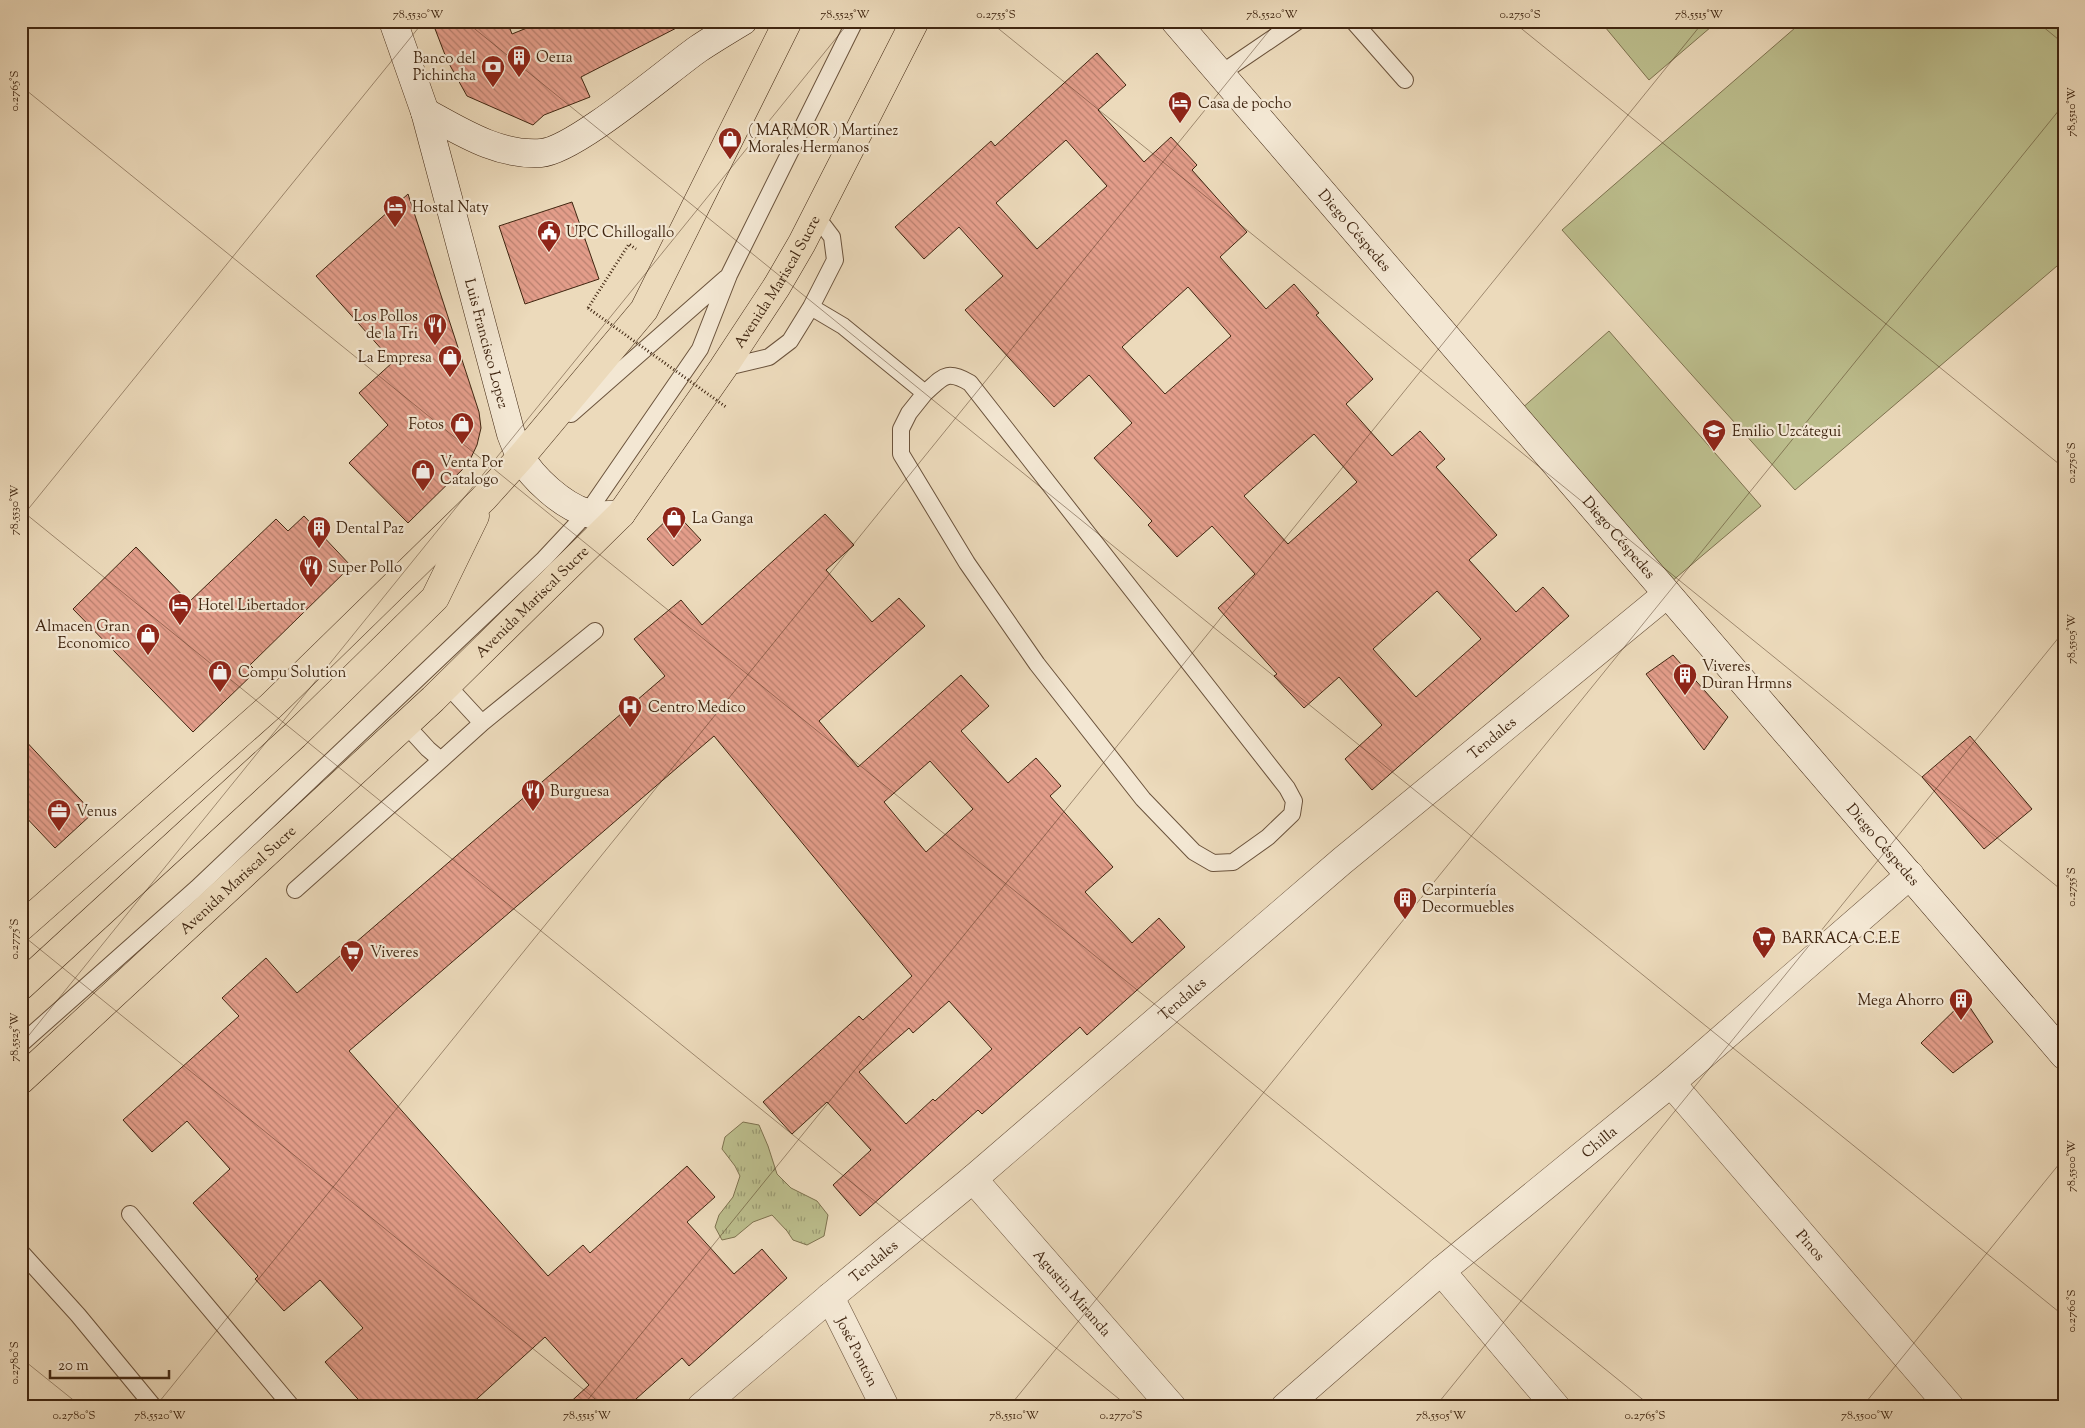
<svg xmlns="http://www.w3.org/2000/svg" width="2085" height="1428" font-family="'Sorts Mill Goudy',serif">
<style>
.grass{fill:url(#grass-tufts);stroke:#7e724f}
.pitch{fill:#bcbe8d;stroke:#7e724f}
.building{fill:url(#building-back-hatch);stroke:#402611;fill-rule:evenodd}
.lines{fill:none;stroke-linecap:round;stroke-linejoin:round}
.lane-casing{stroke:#6b533c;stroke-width:18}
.street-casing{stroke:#6b533c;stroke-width:29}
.secondary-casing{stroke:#402611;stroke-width:29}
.primary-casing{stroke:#402611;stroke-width:29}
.path{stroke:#402611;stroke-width:3;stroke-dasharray:1 2.5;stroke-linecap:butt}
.lane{stroke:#f3e7d3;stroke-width:16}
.street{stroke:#f3e7d3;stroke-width:28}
.secondary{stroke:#f3e7d3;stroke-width:28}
.primary{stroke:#ecdabb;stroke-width:28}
.path-bridge{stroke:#402611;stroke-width:3;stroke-dasharray:1 2.5;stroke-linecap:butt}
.ticks{fill:none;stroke:#402611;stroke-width:1;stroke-opacity:0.45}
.labels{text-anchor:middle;stroke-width:4.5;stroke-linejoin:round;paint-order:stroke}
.poi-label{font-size:15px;fill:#402611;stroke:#f3e7d3;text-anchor:start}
.street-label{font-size:15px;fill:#402611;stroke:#f3e7d3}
.neatline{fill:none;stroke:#402611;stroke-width:2}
.ticks-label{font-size:12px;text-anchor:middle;fill:#402611}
</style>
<defs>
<pattern id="grass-tufts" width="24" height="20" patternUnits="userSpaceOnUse" patternTransform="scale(1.25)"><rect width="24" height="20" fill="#bcbe8d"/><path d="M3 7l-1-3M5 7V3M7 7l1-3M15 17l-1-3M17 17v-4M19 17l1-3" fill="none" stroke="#9a9a72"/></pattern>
<pattern id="building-back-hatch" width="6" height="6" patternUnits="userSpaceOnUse" patternTransform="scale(1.25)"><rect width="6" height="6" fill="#e39d8a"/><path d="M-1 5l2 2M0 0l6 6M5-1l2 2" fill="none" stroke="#b9806f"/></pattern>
</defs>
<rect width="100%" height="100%" fill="#ecdabb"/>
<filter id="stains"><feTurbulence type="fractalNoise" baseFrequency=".004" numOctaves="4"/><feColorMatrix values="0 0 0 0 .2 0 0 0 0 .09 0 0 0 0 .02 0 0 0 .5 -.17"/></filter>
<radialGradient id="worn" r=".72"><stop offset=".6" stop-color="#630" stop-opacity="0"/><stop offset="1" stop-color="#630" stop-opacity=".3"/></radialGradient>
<path class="grass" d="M 743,1122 L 759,1125 L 768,1146 L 777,1174 L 791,1188 L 817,1201 L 828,1215 L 824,1236 L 807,1245 L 793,1240 L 787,1231 L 772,1215 L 753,1222 L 735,1237 L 722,1240 L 715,1227 L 719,1215 L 733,1197 L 740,1176 L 735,1166 L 722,1149 L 725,1137 Z"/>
<path class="pitch" d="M 1600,21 L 1718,21 L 1649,80 Z
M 1803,21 L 2064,21 L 2064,260 L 1795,490 L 1562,230 Z
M 1609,331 L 1761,506 L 1671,582 L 1520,410 Z"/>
<path class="building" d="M 432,21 L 507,21 L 512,34 L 544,21 L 690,21 L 581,77 L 590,97 L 544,115 L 533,125 L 467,96 L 447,60 Z
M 1097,53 L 1126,85 L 1098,110 L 1144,162 L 1171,137 L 1197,165 L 1192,170 L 1247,232 L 1220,257 L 1266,309 L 1294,284 L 1319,313 L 1316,315 L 1373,379 L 1346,404 L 1392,456 L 1420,431 L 1445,459 L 1436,467 L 1497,535 L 1469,560 L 1516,612 L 1543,587 L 1569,616 L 1372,790 L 1345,759 L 1382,725 L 1339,677 L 1304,708 L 1274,676 L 1277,674 L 1218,608 L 1255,574 L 1212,526 L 1177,557 L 1148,525 L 1152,521 L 1094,458 L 1132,423 L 1089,375 L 1054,407 L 965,310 L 1003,276 L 959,227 L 924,259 L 895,227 L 991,141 L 995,146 ZM 1066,140 L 1107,186 L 1037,249 L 996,203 ZM 1188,287 L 1231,336 L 1165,394 L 1122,347 ZM 1314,434 L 1357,482 L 1288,544 L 1244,496 ZM 1437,591 L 1481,639 L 1416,697 L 1373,649 Z
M 408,194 L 479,412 L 481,428 L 477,445 L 468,464 L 408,523 L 349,463 L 388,425 L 359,393 L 393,362 L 316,276 Z
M 572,202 L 599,279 L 525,304 L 499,226 Z
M 675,512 L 701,540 L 673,566 L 647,539 Z
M 825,514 L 854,545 L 826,570 L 872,622 L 899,598 L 925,626 L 819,721 L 858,767 L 961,675 L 989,706 L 961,731 L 1008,783 L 1036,758 L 1061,786 L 1050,796 L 1113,867 L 1085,892 L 1132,943 L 1159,918 L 1185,947 L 1087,1035 L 1080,1027 L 982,1114 L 978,1110 L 860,1216 L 833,1185 L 871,1150 L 827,1102 L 792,1134 L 763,1102 L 859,1016 L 863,1020 L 912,976 L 714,736 L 349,1051 L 548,1276 L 583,1245 L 590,1253 L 687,1166 L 715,1197 L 687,1222 L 734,1274 L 762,1249 L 787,1278 L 689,1366 L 682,1358 L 627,1407 L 565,1407 L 589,1385 L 545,1337 L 468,1407 L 365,1407 L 325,1362 L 363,1328 L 320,1280 L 284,1311 L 255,1279 L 258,1276 L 193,1203 L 230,1169 L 187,1121 L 152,1152 L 123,1120 L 239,1016 L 222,998 L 266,958 L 297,993 L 665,676 L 634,639 L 681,600 L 702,625 ZM 930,761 L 973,809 L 926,852 L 884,802 ZM 949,1001 L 992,1049 L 935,1101 L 933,1099 L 906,1124 L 859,1072 L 909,1028 L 913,1033 Z
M 304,516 L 351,566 L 250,665 L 256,671 L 193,732 L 73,609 L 136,547 L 189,602 L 276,519 L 288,531 Z
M 1673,655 L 1728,717 L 1704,750 L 1646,674 Z
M 21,736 L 93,813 L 55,848 L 21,812 Z
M 1970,736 L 2032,809 L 1984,849 L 1922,777 Z
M 1965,1000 L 1993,1042 L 1953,1073 L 1921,1043 Z"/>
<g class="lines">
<g class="lane-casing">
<path id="lane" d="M 1353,21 L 1405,80
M 1220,74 L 1298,21
M 811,307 L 843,326 L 925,393 C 943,377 946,369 970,383 L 1287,788 L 1294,801 L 1292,814 L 1268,837 L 1233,862 L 1213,863 L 1194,852 L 1143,799 L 1037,664 L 967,563 L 901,454 L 901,429 L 909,413 L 925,393
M 723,368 L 769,357 L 790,341 L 811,307 L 835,260 L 832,237 L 816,216
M 571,414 L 726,278
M 447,685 L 482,723
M 405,724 L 428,749 L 441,760 L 482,723 L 595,631
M 295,890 L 441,760
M 21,1044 L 197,888 L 544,559 L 587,513 L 700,349 L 729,275 L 855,21
M 130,1214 L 292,1407
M 21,1252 L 78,1315 L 154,1407"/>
</g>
<g class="street-casing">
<g id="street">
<path id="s1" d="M 1671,1083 L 1950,1407"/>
<path id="s2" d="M 973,1179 L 1172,1407"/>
<path d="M 1441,1271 L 1556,1407"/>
<path id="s3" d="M 830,1297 L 885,1407"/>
<path id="s4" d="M 701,1407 L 830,1297 L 973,1179 L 1342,861 L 1667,594"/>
<path id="s5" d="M 1285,1407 L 1441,1271 L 1671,1083 L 1910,875"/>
</g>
</g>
<g class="secondary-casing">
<g id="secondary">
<path id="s6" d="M 393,21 L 425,112 L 511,434 C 514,442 517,449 520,456 C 532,478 563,506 587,513 C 598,517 610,515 621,514"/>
<path id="s7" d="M 1175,21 L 2064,1055"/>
<path d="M 425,112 C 460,131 498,156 541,153 C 574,151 667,71 698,49 C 713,39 728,30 743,21"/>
</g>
</g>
<g class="primary-casing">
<g id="primary">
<path d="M 21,927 L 271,706 L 483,499 L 521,457 L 644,310 L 788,21"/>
<path d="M 21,986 L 295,735 L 435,598 L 475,516"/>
<path id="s8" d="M 21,1080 L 433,699 L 621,514 L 723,368 L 777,286 L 802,243 L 915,21"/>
</g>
</g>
<path class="path" d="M 588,308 L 629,244 L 636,249"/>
<use href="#lane" class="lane"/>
<use href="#street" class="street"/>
<use href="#secondary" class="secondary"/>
<use href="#primary" class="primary"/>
<path class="path-bridge" d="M 588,308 L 726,407"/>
</g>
<path class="ticks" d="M 465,21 L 2064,1316M 989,21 L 2064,892M 1512,21 L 2064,468M 2036,21 L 2064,44M 21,86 L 1652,1407M 21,510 L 1129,1407M 21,518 L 424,21M 21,934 L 605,1407M 21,1045 L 850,21M 21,1358 L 82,1407M 155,1407 L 1277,21M 582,1407 L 1704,21M 1009,1407 L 2064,104M 1435,1407 L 2064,631M 1862,1407 L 2064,1158"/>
<defs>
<g id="building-pin" transform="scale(1.25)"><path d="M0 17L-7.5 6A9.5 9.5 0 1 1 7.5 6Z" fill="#8f2418" stroke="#f3e7d3"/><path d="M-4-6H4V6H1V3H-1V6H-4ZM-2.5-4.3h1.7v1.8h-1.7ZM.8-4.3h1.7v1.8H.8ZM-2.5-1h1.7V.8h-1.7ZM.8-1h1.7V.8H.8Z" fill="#fff"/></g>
<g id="bank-pin" transform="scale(1.25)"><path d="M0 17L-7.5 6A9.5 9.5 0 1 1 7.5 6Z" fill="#8f2418" stroke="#f3e7d3"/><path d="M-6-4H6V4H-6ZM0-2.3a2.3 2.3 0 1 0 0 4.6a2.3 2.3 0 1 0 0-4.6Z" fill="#fff"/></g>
<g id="hotel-pin" transform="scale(1.25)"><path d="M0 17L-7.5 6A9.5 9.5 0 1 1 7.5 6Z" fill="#8f2418" stroke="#f3e7d3"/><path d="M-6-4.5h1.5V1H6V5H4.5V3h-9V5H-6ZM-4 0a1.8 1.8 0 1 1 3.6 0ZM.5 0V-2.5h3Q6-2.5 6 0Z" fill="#fff"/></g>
<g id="shop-pin" transform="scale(1.25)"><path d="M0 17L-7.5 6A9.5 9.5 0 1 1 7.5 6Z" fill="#8f2418" stroke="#f3e7d3"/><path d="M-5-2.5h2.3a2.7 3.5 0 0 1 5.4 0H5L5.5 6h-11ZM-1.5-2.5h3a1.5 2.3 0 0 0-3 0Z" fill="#fff"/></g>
<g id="civic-pin" transform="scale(1.25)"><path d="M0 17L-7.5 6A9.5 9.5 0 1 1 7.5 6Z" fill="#8f2418" stroke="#f3e7d3"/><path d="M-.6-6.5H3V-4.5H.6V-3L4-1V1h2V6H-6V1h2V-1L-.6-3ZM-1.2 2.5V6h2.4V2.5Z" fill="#fff"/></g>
<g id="restaurant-pin" transform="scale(1.25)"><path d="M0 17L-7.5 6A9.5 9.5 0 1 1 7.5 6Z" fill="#8f2418" stroke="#f3e7d3"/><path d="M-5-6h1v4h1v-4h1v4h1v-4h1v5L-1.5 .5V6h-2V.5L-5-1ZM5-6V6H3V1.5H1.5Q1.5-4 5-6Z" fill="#fff"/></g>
<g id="school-pin" transform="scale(1.25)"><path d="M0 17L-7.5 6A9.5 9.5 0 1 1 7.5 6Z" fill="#8f2418" stroke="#f3e7d3"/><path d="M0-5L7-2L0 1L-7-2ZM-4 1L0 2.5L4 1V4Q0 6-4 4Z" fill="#fff"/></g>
<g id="hospital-pin" transform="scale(1.25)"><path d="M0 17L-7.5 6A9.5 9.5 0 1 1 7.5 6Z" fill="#8f2418" stroke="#f3e7d3"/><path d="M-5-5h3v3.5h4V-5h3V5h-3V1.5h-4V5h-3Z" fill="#fff"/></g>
<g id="office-pin" transform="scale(1.25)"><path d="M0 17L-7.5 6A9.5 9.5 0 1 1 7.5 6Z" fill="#8f2418" stroke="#f3e7d3"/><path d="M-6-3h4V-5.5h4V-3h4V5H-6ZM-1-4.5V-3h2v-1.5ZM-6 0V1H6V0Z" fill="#fff"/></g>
<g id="supermarket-pin" transform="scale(1.25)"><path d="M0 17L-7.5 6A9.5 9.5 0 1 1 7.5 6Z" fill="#8f2418" stroke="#f3e7d3"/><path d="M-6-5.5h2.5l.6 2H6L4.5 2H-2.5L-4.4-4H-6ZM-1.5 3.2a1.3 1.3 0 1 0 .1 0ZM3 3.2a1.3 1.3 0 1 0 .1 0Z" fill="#fff"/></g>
</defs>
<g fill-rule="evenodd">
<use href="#building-pin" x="519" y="57"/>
<use href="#bank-pin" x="493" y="67"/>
<use href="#hotel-pin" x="1180" y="103"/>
<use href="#shop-pin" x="730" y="139"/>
<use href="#hotel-pin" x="395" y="207"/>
<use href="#civic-pin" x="549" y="232"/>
<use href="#restaurant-pin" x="435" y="325"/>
<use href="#shop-pin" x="450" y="357"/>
<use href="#shop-pin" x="462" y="424"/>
<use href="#school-pin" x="1714" y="431"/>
<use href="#shop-pin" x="423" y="471"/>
<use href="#shop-pin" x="674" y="518"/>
<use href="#building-pin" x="319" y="528"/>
<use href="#restaurant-pin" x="311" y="567"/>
<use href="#hotel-pin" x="180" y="605"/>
<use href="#shop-pin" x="148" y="635"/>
<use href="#shop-pin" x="220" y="672"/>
<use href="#building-pin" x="1685" y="675"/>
<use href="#hospital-pin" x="630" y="707"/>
<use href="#restaurant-pin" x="533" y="791"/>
<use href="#office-pin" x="59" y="811"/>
<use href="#building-pin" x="1405" y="899"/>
<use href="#supermarket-pin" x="1764" y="938"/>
<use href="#supermarket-pin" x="352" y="952"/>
<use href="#building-pin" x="1961" y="1000"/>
</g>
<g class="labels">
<g class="poi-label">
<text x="536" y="62">Oe11a</text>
<text x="476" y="63" text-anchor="end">Banco del<tspan x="476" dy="17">Pichincha</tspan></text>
<text x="1198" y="108">Casa de pocho</text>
<text x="748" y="135">( MARMOR ) Martinez<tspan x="748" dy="17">Morales Hermanos</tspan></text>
<text x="412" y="212">Hostal Naty</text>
<text x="566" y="237">UPC Chillogallo</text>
<text x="418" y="321" text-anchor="end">Los Pollos<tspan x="418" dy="17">de la Tri</tspan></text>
<text x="432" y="362" text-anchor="end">La Empresa</text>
<text x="444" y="429" text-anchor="end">Fotos</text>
<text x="1732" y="436">Emilio Uzcátegui</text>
<text x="440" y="467">Venta Por<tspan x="440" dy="17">Catalogo</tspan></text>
<text x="692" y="523">La Ganga</text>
<text x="336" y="533">Dental Paz</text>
<text x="328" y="572">Super Pollo</text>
<text x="198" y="610">Hotel Libertador</text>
<text x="130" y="631" text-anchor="end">Almacen Gran<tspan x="130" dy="17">Economico</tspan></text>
<text x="1702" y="671">Viveres<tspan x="1702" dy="17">Duran Hrmns</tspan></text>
<text x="238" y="677">Compu Solution</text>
<text x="648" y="712">Centro Medico</text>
<text x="550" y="796">Burguesa</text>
<text x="76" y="816">Venus</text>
<text x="1422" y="895">Carpintería<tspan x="1422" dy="17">Decormuebles</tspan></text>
<text x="1782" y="943">BARRACA C.E.E</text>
<text x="370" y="957">Viveres</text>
<text x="1944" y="1005" text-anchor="end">Mega Ahorro</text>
</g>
<g class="street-label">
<text dy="5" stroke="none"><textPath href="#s7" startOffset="276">Diego Céspedes</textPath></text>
<text dy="5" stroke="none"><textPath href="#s8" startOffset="1105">Avenida Mariscal Sucre</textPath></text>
<text dy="5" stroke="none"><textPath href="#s6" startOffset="336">Luis Francisco Lopez</textPath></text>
<text dy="5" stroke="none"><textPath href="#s7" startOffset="681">Diego Céspedes</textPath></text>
<text dy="5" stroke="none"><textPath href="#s8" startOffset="700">Avenida Mariscal Sucre</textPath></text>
<text dy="5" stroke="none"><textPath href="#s4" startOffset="1036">Tendales</textPath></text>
<text dy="5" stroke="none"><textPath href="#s7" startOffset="1086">Diego Céspedes</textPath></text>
<text dy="5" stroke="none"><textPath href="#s8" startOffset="295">Avenida Mariscal Sucre</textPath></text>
<text dy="5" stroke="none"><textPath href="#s4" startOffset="631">Tendales</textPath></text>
<text dy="5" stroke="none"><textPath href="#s5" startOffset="411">Chilla</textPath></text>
<text dy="5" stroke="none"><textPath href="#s1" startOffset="214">Pinos</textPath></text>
<text dy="5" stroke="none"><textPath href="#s4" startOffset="226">Tendales</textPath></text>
<text dy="5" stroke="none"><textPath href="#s2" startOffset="151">Agustin Miranda</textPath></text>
<text dy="5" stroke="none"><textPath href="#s3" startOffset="61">José Pontón</textPath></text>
</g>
</g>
<rect width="2085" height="1428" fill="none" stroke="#ecdabb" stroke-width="55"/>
<path d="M50 1370v8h119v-8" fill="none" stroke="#402611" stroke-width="2.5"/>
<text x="58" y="1370" font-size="15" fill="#402611" stroke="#f3e7d3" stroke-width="4" paint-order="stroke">20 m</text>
<rect x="28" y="28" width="2030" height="1372" class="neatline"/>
<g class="ticks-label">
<text x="418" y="18">78.5530°W</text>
<text x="845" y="18">78.5525°W</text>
<text x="996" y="18">0.2755°S</text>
<text x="1272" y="18">78.5520°W</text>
<text x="1520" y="18">0.2750°S</text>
<text x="1699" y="18">78.5515°W</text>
<text transform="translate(14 91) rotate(-90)" y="4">0.2765°S</text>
<text transform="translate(2071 112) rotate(-90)" y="4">78.5510°W</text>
<text transform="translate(2071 463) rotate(-90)" y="4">0.2750°S</text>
<text transform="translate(14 510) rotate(-90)" y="4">78.5530°W</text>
<text transform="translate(2071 639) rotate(-90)" y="4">78.5505°W</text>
<text transform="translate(2071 887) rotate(-90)" y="4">0.2755°S</text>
<text transform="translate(14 939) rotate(-90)" y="4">0.2775°S</text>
<text transform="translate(14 1037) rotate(-90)" y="4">78.5525°W</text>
<text transform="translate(2071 1166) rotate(-90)" y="4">78.5500°W</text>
<text transform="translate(2071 1311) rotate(-90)" y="4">0.2760°S</text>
<text transform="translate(14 1363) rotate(-90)" y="4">0.2780°S</text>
<text x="74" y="1419">0.2780°S</text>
<text x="160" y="1419">78.5520°W</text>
<text x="587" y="1419">78.5515°W</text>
<text x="1014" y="1419">78.5510°W</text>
<text x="1121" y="1419">0.2770°S</text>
<text x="1441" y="1419">78.5505°W</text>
<text x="1645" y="1419">0.2765°S</text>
<text x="1867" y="1419">78.5500°W</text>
</g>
<rect width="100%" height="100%" filter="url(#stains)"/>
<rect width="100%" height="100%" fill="url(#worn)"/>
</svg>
